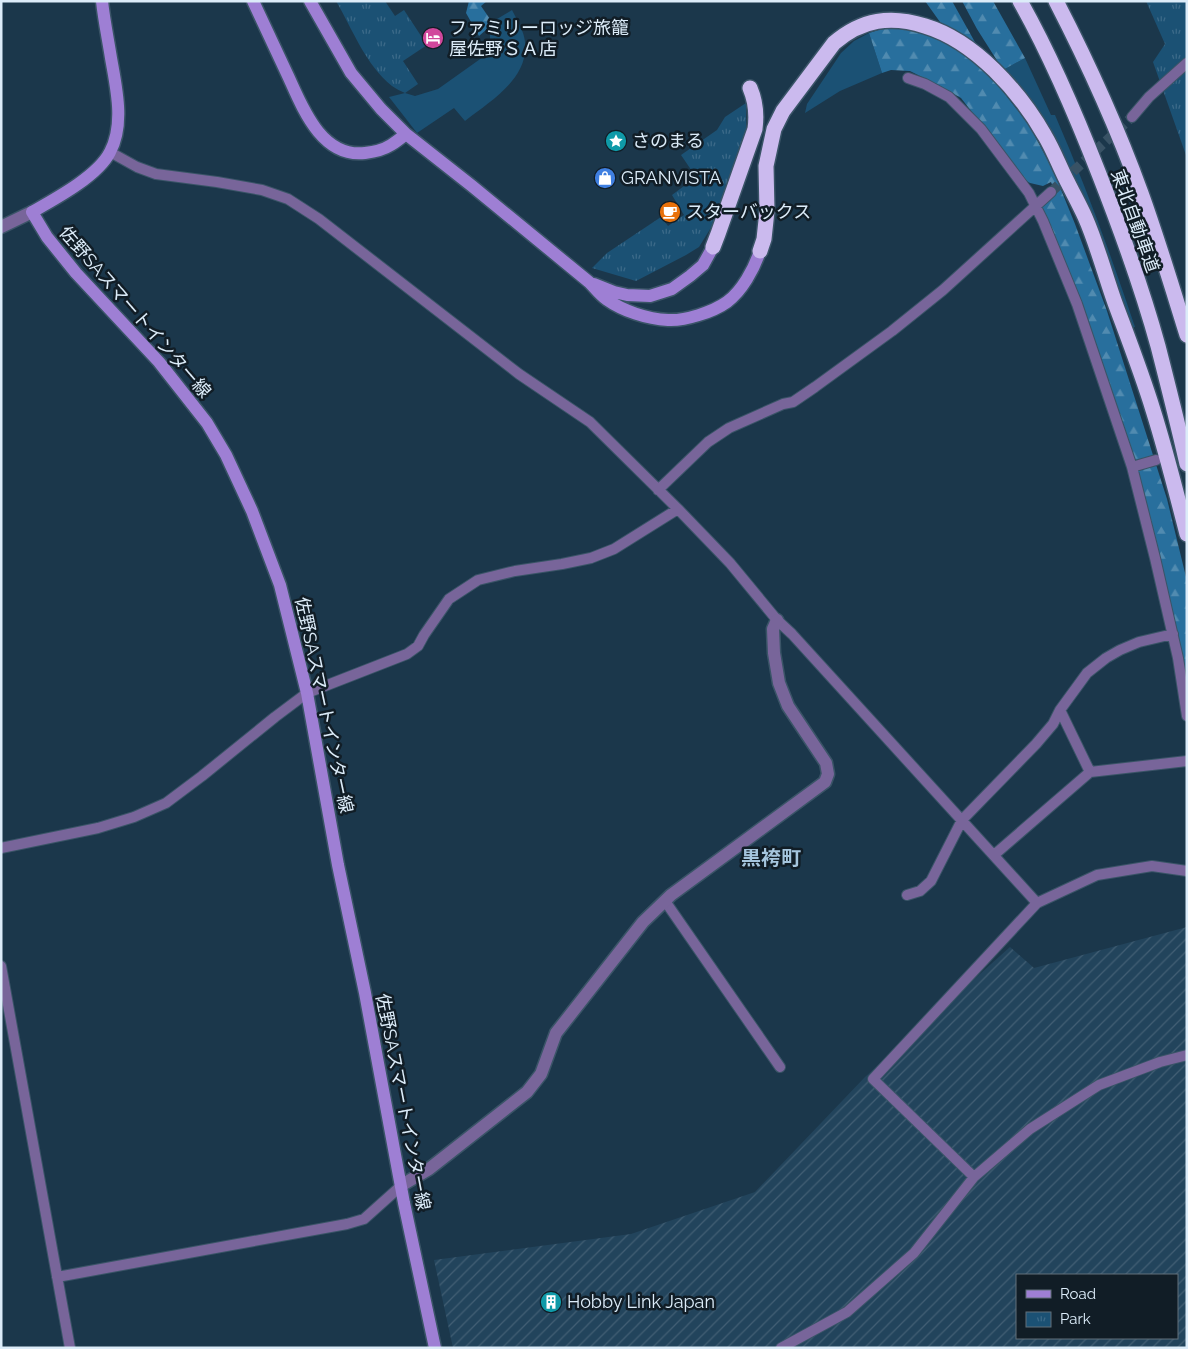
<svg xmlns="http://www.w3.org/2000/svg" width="1188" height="1349" font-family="Raleway,'Noto Sans JP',sans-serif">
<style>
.industrial{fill:url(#industrial-furrows);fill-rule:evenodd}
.green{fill:#1b5174}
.forest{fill:url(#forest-firs)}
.park{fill:url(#park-tufts)}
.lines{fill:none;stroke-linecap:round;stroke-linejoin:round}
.minor-tunnel{stroke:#385265;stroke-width:10;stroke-dasharray:10 5;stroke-linecap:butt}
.minor-casing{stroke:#3a5467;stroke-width:12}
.tertiary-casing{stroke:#3a5467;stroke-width:15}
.secondary-casing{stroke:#3a5467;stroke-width:15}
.motorway-casing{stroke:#3a5467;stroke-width:18}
.minor{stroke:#78659a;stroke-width:10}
.tertiary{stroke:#78659a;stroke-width:12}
.secondary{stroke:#9e7fd4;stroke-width:12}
.motorway{stroke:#cbbaee;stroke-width:15}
.labels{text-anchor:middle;stroke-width:5;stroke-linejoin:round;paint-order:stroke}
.poi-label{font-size:18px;fill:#dcecf9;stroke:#111d26;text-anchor:start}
.street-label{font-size:18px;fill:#dcecf9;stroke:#111d26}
.quarter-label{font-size:20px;font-weight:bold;fill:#a5c5dd;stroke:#111d26}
</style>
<defs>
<pattern id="industrial-furrows" width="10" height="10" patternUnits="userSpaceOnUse" patternTransform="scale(1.25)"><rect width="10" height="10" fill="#22445c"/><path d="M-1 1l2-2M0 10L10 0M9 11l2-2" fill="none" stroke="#425f74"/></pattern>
<pattern id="forest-firs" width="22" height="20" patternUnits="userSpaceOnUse" patternTransform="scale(1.25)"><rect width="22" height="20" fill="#286f9d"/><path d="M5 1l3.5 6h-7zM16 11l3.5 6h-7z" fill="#518bb0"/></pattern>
<pattern id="park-tufts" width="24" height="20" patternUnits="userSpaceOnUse" patternTransform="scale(1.25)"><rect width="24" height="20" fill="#1b5174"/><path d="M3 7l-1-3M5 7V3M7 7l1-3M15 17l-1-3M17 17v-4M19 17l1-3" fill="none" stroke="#3c6a89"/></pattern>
</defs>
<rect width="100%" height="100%" fill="#1b374b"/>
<path class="industrial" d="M 1187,927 L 1187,1348 L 453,1348 L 434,1260 L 631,1234 L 755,1192 L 865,1077 L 1010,947 L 1034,968 ZM 1017,1275 L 1177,1275 L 1177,1338 L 1017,1338 Z"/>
<path class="green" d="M 512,10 C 517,20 524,31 525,42 C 529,79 490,101 465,121 L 454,108 L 417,133 L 389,97 L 405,93 L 415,96 L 438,89 L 483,57 L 490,49 L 490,36 L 488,28 L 492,22 Z
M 869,33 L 882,73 L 840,91 L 805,113 L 807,104 L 841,53 L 854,41 Z
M 1025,58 L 1051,115 L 1055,115 C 1085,184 1111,255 1135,327 L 1131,328 L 1092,219 L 1003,70 Z"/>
<path class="forest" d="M 469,1 L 487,1 L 481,6 L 492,22 L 488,28 L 479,36 L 466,13 Z
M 925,1 L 952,1 L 976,44 L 952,31 L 940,22 Z
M 962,1 L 993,1 L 1025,58 L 1003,70 L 977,29 Z
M 888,27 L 924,29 L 956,45 L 990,75 L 1029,125 L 1053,170 L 1075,224 L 1107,311 L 1167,499 L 1187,581 L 1187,686 L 1184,662 L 1145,501 L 1132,457 L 1102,362 L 1041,207 L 1055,192 L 1051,182 L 1043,186 L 1030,183 L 1025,180 L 961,98 L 938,85 L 910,71 L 891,70 L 882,73 L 869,33 Z"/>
<path class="park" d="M 336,1 L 385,1 L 395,16 L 404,10 L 427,45 L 403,61 L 418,84 L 405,93 C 401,91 396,89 392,86 C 365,64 353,30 336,1 Z
M 1146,1 L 1187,1 L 1187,158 L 1153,62 L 1165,44 Z
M 746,103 L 746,129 L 712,226 L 699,247 L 686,255 L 636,281 L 592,268 L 607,253 L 661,217 L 668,226 L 684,215 L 672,195 L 696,177 L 681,155 L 717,130 L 725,117 Z"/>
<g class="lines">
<path class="minor-tunnel" d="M 1051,192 L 1132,117"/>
<g class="minor-casing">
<path id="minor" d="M 908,78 L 925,84 L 949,97 L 981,129 L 1029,193 L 1043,221 L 1077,304 L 1132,467 L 1155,558 L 1178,658 L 1187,716
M 1132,117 L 1149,97 L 1187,63
M 110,152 L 137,167 L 156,174 L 217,182 L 262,190 L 288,199 L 319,219 L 519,374 L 590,422 L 678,509 L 730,563 L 777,620 L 792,634 L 1037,903
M 1132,467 L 1156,460
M 658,490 L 708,442 L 729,428 L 783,404 L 793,402 L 815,387 L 892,331 L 943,290 L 1051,192
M 1060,710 L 1090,772
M 1,848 L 98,828 L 134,817 L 166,803 L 202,776 L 275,717 L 307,693 L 407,654 L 418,646 L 424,635 L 449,599 L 478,580 L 515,571 L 562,564 L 591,558 L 614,549 L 678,509
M 994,855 L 1090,772 L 1187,761
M 1187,871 L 1152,866 L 1097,875 L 1037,903 L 873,1079 L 974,1177 L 1030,1129 L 1099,1085 L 1160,1062 L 1187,1055
M 907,895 L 920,891 L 931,881 L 962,820 L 1036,744 L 1053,724 L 1060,710 L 1087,673 L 1106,658 L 1120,650 L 1139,642 L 1173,634
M 665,901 L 780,1067
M 1,966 L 70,1348
M 57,1277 L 347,1224 L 364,1219 L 402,1185
M 781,1348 L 847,1312 L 914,1253 L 974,1177"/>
</g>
<g class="tertiary-casing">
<path id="tertiary" d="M 1,227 L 32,212
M 402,1185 L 429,1169 L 527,1092 L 541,1074 L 556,1033 L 643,922 L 671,895 L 825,782 L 828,774 L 826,763 L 788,706 L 779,683 L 774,653 L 773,629 L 777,620"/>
</g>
<g class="secondary-casing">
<path id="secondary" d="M 102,1 C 104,20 108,39 111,58 C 116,87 125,124 110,152 C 98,176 55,199 32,212 L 47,237 L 76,273 L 159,362 L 207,423 L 226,455 L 252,511 L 280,585 L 307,693 L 338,865 L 365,993 L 404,1203 L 435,1348
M 253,1 C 265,27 277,52 289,78 C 303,109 322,158 365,153 C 374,152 383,150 391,145 C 396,142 401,138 406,134
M 310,1 L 351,73 L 381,109 L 406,134 L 472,186 L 589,282 C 595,288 600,295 606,299 C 623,311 647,319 668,320 C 685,321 713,312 727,302 C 742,291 754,269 760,251
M 594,284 L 614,292 L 627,295 L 650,296 L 672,289 L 690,276 L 703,265 L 713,247"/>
</g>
<g class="motorway-casing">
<path id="motorway" d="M 1020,1 C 1051,56 1076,115 1099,174 C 1121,230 1142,288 1158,346 C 1168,385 1178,425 1187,464
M 1056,1 C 1088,63 1117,127 1141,193 C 1158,240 1172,287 1187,335
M 713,247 L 718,234 L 755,129 C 757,114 756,102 750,88
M 760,251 L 764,239 L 767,211 L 766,166 L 774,129 L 783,111 L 834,43 C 862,19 891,15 925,26 C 975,41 1020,92 1045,136 C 1054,151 1060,168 1068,183 C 1074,195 1080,206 1085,217 C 1097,244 1105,275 1115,303 C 1128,338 1142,374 1153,410 C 1166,451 1176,492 1187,534"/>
</g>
<use href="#minor" class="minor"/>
<use href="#tertiary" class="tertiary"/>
<use href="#secondary" class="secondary"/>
<use href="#motorway" class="motorway"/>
</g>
<defs>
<g id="hotel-disc" transform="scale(1.125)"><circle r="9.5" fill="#d1479c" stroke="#111d26"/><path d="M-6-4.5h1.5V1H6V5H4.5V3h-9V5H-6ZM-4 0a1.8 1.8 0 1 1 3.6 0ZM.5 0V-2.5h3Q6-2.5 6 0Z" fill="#fff"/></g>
<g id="sight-disc" transform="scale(1.125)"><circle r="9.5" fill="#0f9aa8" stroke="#111d26"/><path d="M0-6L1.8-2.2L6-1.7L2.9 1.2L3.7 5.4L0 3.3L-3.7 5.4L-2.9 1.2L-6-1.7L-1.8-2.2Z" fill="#fff"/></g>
<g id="shop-disc" transform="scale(1.125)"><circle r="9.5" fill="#3f7fe0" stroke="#111d26"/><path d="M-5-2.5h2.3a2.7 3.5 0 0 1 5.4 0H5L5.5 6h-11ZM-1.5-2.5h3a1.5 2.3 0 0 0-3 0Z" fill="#fff"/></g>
<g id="cafe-disc" transform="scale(1.125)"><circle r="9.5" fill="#e8710a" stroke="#111d26"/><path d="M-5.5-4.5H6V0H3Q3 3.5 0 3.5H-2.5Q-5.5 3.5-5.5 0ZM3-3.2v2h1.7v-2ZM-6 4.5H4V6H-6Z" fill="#fff"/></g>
<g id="building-disc" transform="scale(1.125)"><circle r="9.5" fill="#0f9aa8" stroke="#111d26"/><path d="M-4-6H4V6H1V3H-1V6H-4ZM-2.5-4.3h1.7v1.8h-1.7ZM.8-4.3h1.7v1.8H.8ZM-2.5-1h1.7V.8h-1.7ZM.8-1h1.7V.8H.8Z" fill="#fff"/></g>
</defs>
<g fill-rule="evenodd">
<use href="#hotel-disc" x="433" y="38"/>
<use href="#sight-disc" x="616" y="141"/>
<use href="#shop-disc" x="605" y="178"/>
<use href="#cafe-disc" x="670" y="212"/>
<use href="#building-disc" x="551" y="1302"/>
</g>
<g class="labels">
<g class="poi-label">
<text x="449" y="34">ファミリーロッジ旅籠<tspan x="449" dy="21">屋佐野ＳＡ店</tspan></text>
<text x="632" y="147">さのまる</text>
<text x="621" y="184">GRANVISTA</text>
<text x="686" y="218">スターバックス</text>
<text x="567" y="1308">Hobby Link Japan</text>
</g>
<g class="street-label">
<text transform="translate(1135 221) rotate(70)" y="6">東北自動車道</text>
<text transform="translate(135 312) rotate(49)" y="6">佐野SAスマートインター線</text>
<text transform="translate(324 705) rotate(78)" y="6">佐野SAスマートインター線</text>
<text transform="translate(403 1102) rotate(79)" y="6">佐野SAスマートインター線</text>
</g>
<g class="quarter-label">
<text x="771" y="865">黒袴町</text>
</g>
</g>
<rect width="1188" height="1349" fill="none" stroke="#dcecf9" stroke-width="5"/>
<rect x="1016" y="1274" width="162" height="65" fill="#111d26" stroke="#62707a"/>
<rect x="1026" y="1290" width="25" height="8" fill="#9e7fd4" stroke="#62707a"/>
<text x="1060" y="1299" font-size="15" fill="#dcecf9">Road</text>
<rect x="1026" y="1312" width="25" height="15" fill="url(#park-tufts)" stroke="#62707a"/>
<text x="1060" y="1324" font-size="15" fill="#dcecf9">Park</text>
</svg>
